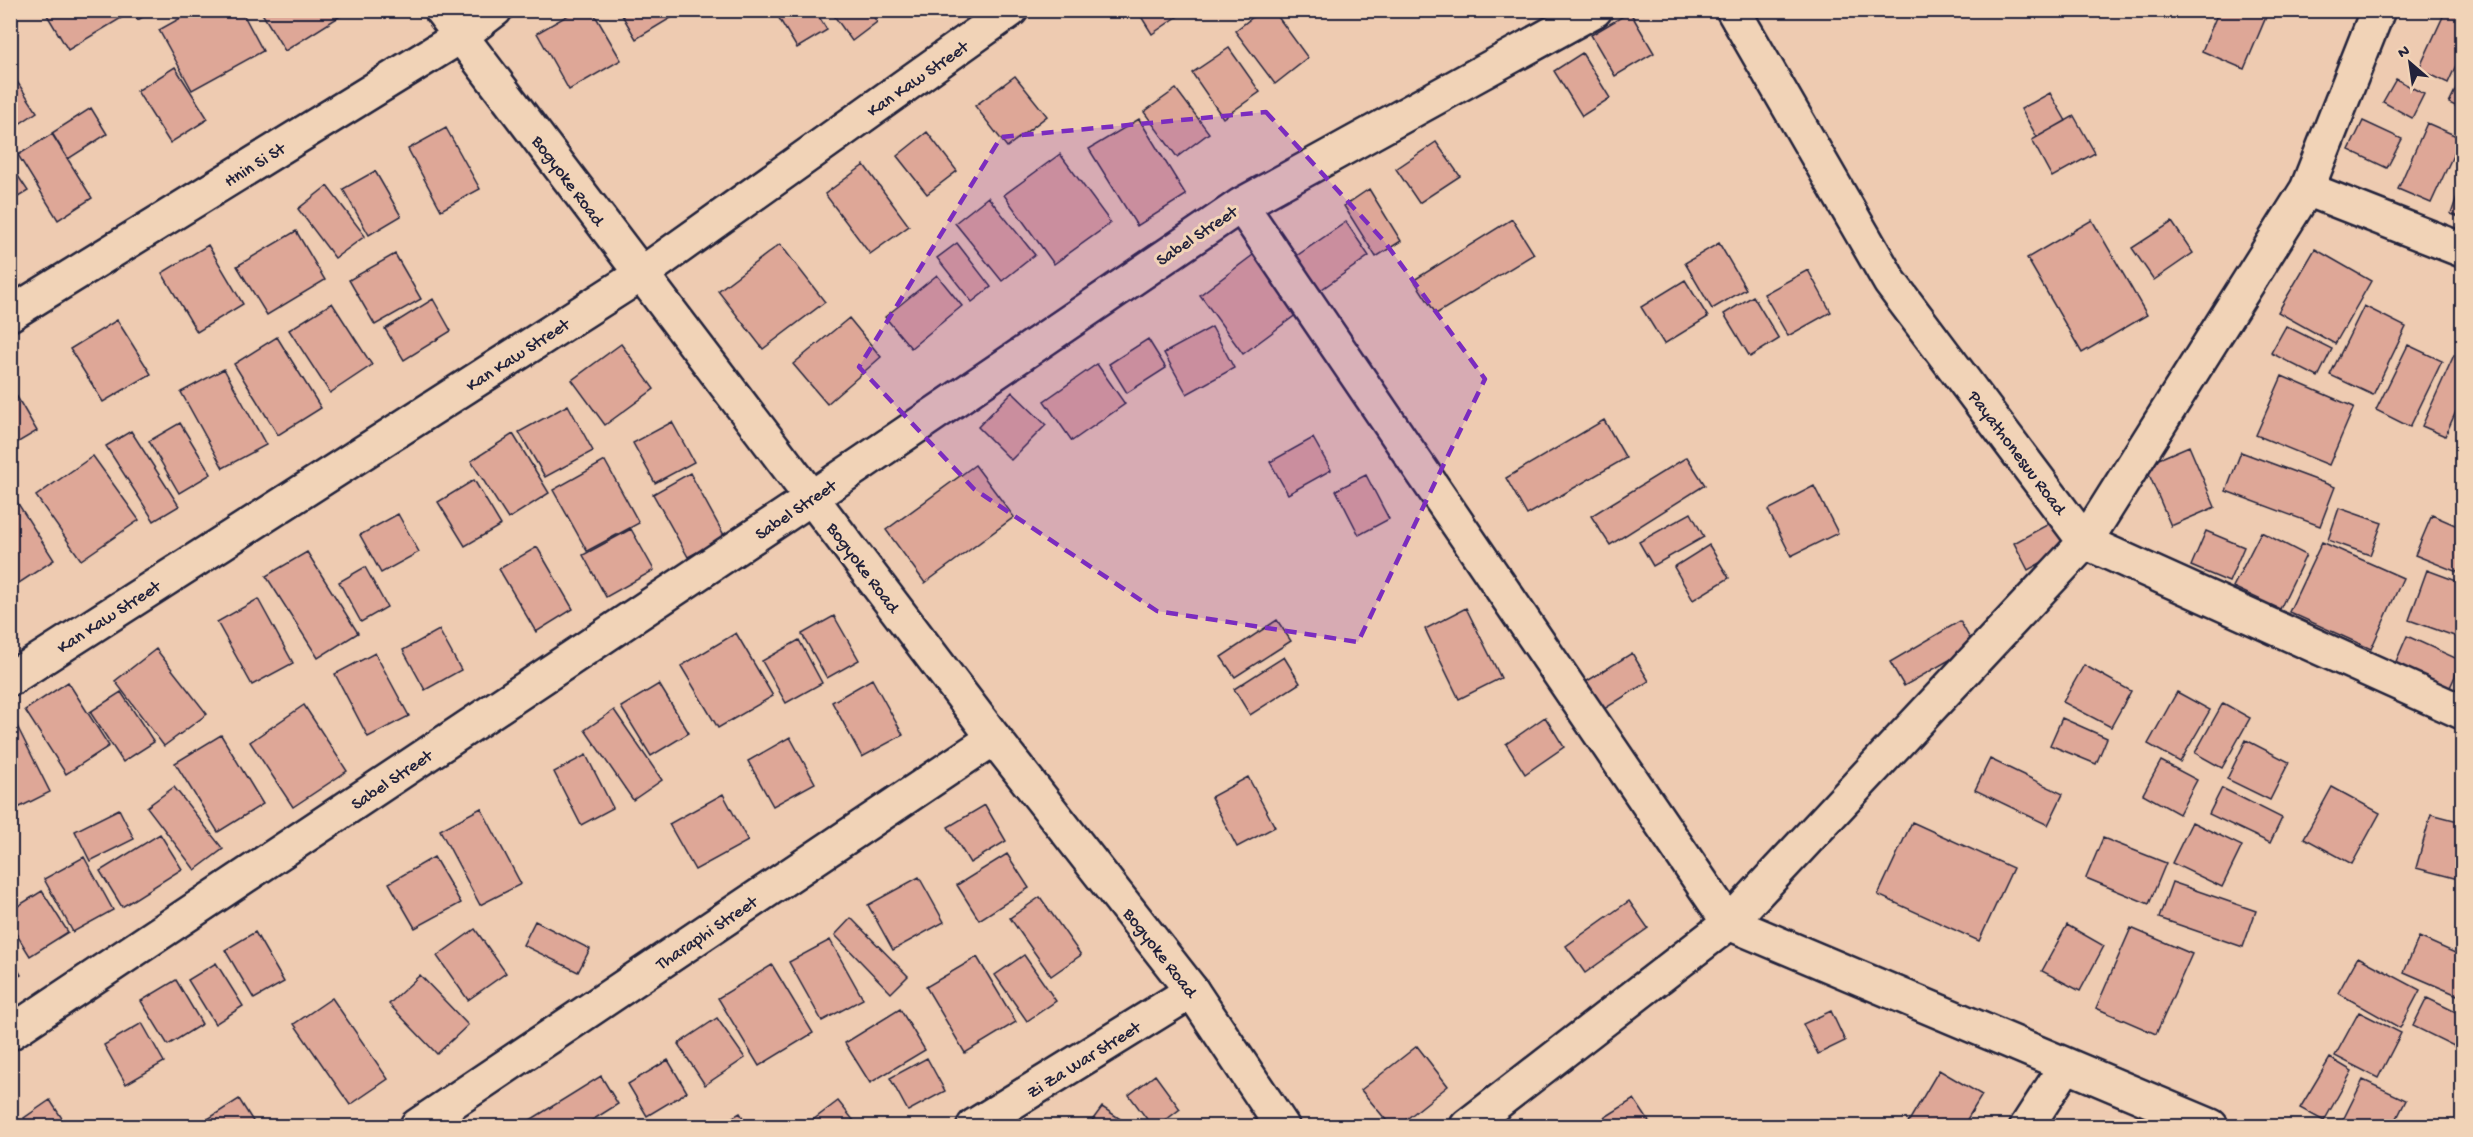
<svg xmlns="http://www.w3.org/2000/svg" width="2473" height="1137" font-family="'Gochi Hand',sans-serif">
<style>
.building{fill:#dea797;stroke:#22223b;stroke-width:1.5}
.lines{fill:none;stroke-linecap:round;stroke-linejoin:round}
.street-casing{stroke:#22223b;stroke-width:38}
.secondary-casing{stroke:#22223b;stroke-width:38}
.street{stroke:#f1d3b7;stroke-width:33}
.secondary{stroke:#f1d3b7;stroke-width:33}
.marked{fill:#7b2cbf;fill-opacity:0.2;stroke:#7b2cbf;stroke-width:4.5;stroke-dasharray:12 8;stroke-linejoin:round}
.labels{text-anchor:middle;stroke-width:6;stroke-linejoin:round;paint-order:stroke}
.street-label{font-size:18px;fill:#22223b;stroke:#f1d3b7}
</style>
<rect width="100%" height="100%" fill="#eecbb1"/>
<filter id="ink" filterUnits="userSpaceOnUse"><feTurbulence type="fractalNoise" baseFrequency=".0167" numOctaves="2"/><feDisplacementMap in="SourceGraphic" scale="12" xChannelSelector="R" yChannelSelector="G"/><feConvolveMatrix kernelMatrix="1 2 1 2 8 2 1 2 1" color-interpolation-filters="sRGB"/></filter>
<g filter="url(#ink)">
<path class="building" d="M 44,10 L 119,10 L 123,17 L 68,50 Z
M 133,10 L 154,10 L 138,20 Z
M 195,10 L 241,10 L 263,51 L 192,90 L 159,30 Z
M 260,10 L 350,10 L 285,51 Z
M 577,10 L 592,10 L 621,60 L 569,90 L 537,33 Z
M 619,10 L 684,10 L 636,39 Z
M 774,10 L 815,10 L 827,30 L 797,48 Z
M 830,10 L 869,10 L 877,22 L 852,41 Z
M 1137,10 L 1187,10 L 1152,34 Z
M 1262,10 L 1273,10 L 1308,58 L 1275,84 L 1235,31 Z
M 2219,10 L 2251,10 L 2266,17 L 2244,69 L 2202,51 Z
M 2446,10 L 2462,10 L 2462,52 L 2448,83 L 2419,69 Z
M 1630,12 L 1654,53 L 1615,76 L 1591,35 Z
M 1229,48 L 1260,92 L 1223,118 L 1192,73 Z
M 1582,53 L 1610,98 L 1582,116 L 1554,71 Z
M 175,67 L 208,119 L 170,143 L 137,91 Z
M 10,71 L 37,112 L 10,130 Z
M 1015,76 L 1047,116 L 1007,147 L 975,106 Z
M 2462,76 L 2462,109 L 2449,103 Z
M 2396,79 L 2424,94 L 2412,118 L 2383,102 Z
M 1176,89 L 1209,133 L 1177,157 L 1144,112 Z
M 2050,93 L 2066,121 L 2037,137 L 2021,109 Z
M 91,108 L 107,134 L 68,159 L 52,133 Z
M 2074,116 L 2095,153 L 2052,177 L 2032,140 Z
M 1139,119 L 1186,195 L 1137,226 L 1089,149 Z
M 2363,121 L 2402,139 L 2387,168 L 2349,150 Z
M 2427,123 L 2461,138 L 2431,203 L 2398,189 Z
M 446,128 L 480,189 L 441,210 L 408,149 Z
M 927,132 L 957,171 L 927,194 L 897,156 Z
M 52,134 L 92,198 L 58,220 L 18,155 Z
M 1436,142 L 1460,176 L 1419,203 L 1396,169 Z
M 1060,154 L 1111,223 L 1054,264 L 1004,195 Z
M 10,164 L 28,191 L 10,202 Z
M 864,165 L 909,226 L 870,254 L 825,194 Z
M 375,171 L 401,216 L 369,235 L 343,189 Z
M 2462,182 L 2462,218 L 2451,214 Z
M 327,186 L 365,236 L 335,258 L 298,209 Z
M 1369,189 L 1401,241 L 1376,257 L 1344,206 Z
M 988,197 L 1035,255 L 1002,281 L 955,223 Z
M 1512,219 L 1534,254 L 1436,314 L 1414,280 Z
M 2092,220 L 2147,315 L 2082,353 L 2027,258 Z
M 1346,222 L 1369,256 L 1319,291 L 1295,257 Z
M 2172,222 L 2193,253 L 2154,280 L 2132,248 Z
M 296,231 L 325,280 L 267,315 L 237,266 Z
M 957,243 L 991,287 L 972,302 L 937,258 Z
M 1719,243 L 1746,289 L 1712,309 L 1685,263 Z
M 780,244 L 825,302 L 763,349 L 718,291 Z
M 208,245 L 243,304 L 197,332 L 162,273 Z
M 2315,249 L 2371,281 L 2335,344 L 2278,312 Z
M 1257,252 L 1301,311 L 1243,354 L 1200,295 Z
M 395,254 L 421,299 L 375,325 L 349,280 Z
M 1808,270 L 1831,312 L 1788,336 L 1764,294 Z
M 937,275 L 962,306 L 911,348 L 885,317 Z
M 1685,280 L 1708,317 L 1664,344 L 1641,307 Z
M 1753,296 L 1779,339 L 1750,357 L 1724,314 Z
M 433,299 L 451,331 L 404,360 L 385,329 Z
M 332,303 L 372,365 L 330,393 L 289,330 Z
M 2364,306 L 2406,327 L 2373,395 L 2330,375 Z
M 849,318 L 881,357 L 827,404 L 793,364 Z
M 117,320 L 151,374 L 103,402 L 70,349 Z
M 2286,326 L 2332,349 L 2318,377 L 2271,353 Z
M 1212,327 L 1234,368 L 1187,394 L 1164,353 Z
M 277,337 L 321,408 L 278,435 L 234,364 Z
M 1148,339 L 1166,368 L 1127,393 L 1109,364 Z
M 621,344 L 654,389 L 605,425 L 572,380 Z
M 2408,345 L 2442,361 L 2410,427 L 2376,410 Z
M 2454,355 L 2462,359 L 2462,398 L 2445,436 L 2422,426 Z
M 1097,364 L 1125,404 L 1072,441 L 1044,401 Z
M 224,369 L 266,445 L 223,468 L 181,392 Z
M 2282,376 L 2354,407 L 2329,465 L 2256,435 Z
M 13,390 L 37,431 L 10,447 L 10,392 Z
M 1012,392 L 1046,425 L 1011,460 L 978,427 Z
M 568,405 L 593,451 L 545,477 L 519,432 Z
M 2462,415 L 2462,433 L 2456,430 Z
M 1604,420 L 1626,458 L 1527,515 L 1506,478 Z
M 672,422 L 694,462 L 655,483 L 633,443 Z
M 180,423 L 211,474 L 179,493 L 149,441 Z
M 131,431 L 179,506 L 154,521 L 106,446 Z
M 513,434 L 549,493 L 508,519 L 471,461 Z
M 1313,438 L 1331,470 L 1288,494 L 1270,462 Z
M 2189,446 L 2215,507 L 2171,526 L 2145,465 Z
M 2241,452 L 2335,487 L 2320,526 L 2226,491 Z
M 93,456 L 139,520 L 81,560 L 36,496 Z
M 1687,457 L 1705,485 L 1610,545 L 1591,516 Z
M 605,461 L 639,523 L 587,551 L 553,490 Z
M 975,465 L 1014,517 L 925,583 L 886,530 Z
M 690,473 L 725,537 L 688,557 L 653,494 Z
M 1366,475 L 1389,519 L 1359,535 L 1336,490 Z
M 474,480 L 501,525 L 465,546 L 438,502 Z
M 1814,486 L 1838,533 L 1791,556 L 1768,510 Z
M 10,491 L 54,560 L 16,585 L 10,576 Z
M 2339,508 L 2382,523 L 2370,555 L 2328,540 Z
M 1691,513 L 1704,537 L 1653,566 L 1639,542 Z
M 398,514 L 419,552 L 381,573 L 360,535 Z
M 2432,515 L 2462,528 L 2462,574 L 2415,555 Z
M 2056,520 L 2071,546 L 2028,570 L 2014,543 Z
M 631,529 L 654,570 L 606,597 L 583,555 Z
M 2206,531 L 2244,547 L 2229,582 L 2191,566 Z
M 2261,532 L 2306,555 L 2280,609 L 2233,587 Z
M 2322,542 L 2403,578 L 2371,649 L 2289,612 Z
M 1709,545 L 1729,578 L 1693,600 L 1674,567 Z
M 537,547 L 573,609 L 536,632 L 499,569 Z
M 307,552 L 358,633 L 318,658 L 266,576 Z
M 365,567 L 387,607 L 361,622 L 339,582 Z
M 2427,570 L 2462,583 L 2462,631 L 2460,638 L 2409,620 Z
M 258,599 L 293,663 L 252,685 L 217,622 Z
M 1466,608 L 1501,678 L 1459,699 L 1425,629 Z
M 834,616 L 859,660 L 827,678 L 802,634 Z
M 1277,620 L 1291,641 L 1235,677 L 1221,657 Z
M 1960,621 L 1974,646 L 1904,686 L 1890,662 Z
M 439,630 L 461,670 L 425,690 L 403,650 Z
M 736,633 L 773,696 L 718,728 L 681,666 Z
M 2407,636 L 2462,661 L 2446,696 L 2391,673 Z
M 799,640 L 822,683 L 786,703 L 762,661 Z
M 156,649 L 207,714 L 164,746 L 115,681 Z
M 375,653 L 409,716 L 368,737 L 335,674 Z
M 1632,653 L 1649,681 L 1601,711 L 1584,683 Z
M 1284,657 L 1300,683 L 1250,715 L 1234,689 Z
M 2084,665 L 2131,691 L 2111,727 L 2063,702 Z
M 872,679 L 903,735 L 862,757 L 832,702 Z
M 68,682 L 109,746 L 66,774 L 25,710 Z
M 659,684 L 689,733 L 651,756 L 621,707 Z
M 121,692 L 154,742 L 123,762 L 90,712 Z
M 2177,692 L 2210,710 L 2180,762 L 2148,744 Z
M 2223,703 L 2250,718 L 2222,768 L 2195,753 Z
M 304,705 L 347,771 L 293,807 L 250,742 Z
M 614,710 L 662,780 L 633,800 L 585,730 Z
M 1545,717 L 1564,747 L 1525,774 L 1506,744 Z
M 2062,718 L 2107,738 L 2096,764 L 2050,745 Z
M 15,722 L 50,792 L 10,812 L 10,724 Z
M 221,735 L 263,804 L 218,832 L 175,763 Z
M 790,737 L 815,783 L 773,806 L 748,761 Z
M 2246,740 L 2289,762 L 2270,800 L 2227,779 Z
M 586,755 L 613,808 L 581,825 L 554,772 Z
M 1990,759 L 2063,794 L 2048,825 L 1975,790 Z
M 2161,761 L 2197,780 L 2179,814 L 2143,794 Z
M 1248,777 L 1275,827 L 1237,847 L 1211,797 Z
M 174,787 L 223,849 L 195,870 L 147,807 Z
M 2332,787 L 2380,813 L 2352,864 L 2304,838 Z
M 2222,788 L 2282,818 L 2270,843 L 2209,814 Z
M 723,794 L 748,841 L 695,870 L 669,824 Z
M 985,805 L 1006,841 L 970,863 L 948,827 Z
M 481,808 L 521,884 L 480,905 L 440,830 Z
M 119,809 L 134,839 L 90,861 L 75,831 Z
M 2431,814 L 2462,822 L 2462,880 L 2416,868 Z
M 1912,822 L 2013,868 L 1979,941 L 1878,895 Z
M 2192,822 L 2242,846 L 2222,887 L 2172,863 Z
M 160,834 L 182,869 L 122,907 L 100,871 Z
M 2103,838 L 2166,863 L 2149,904 L 2086,878 Z
M 1007,854 L 1029,888 L 979,920 L 957,885 Z
M 84,857 L 113,910 L 73,932 L 44,879 Z
M 434,857 L 461,903 L 415,928 L 389,883 Z
M 919,877 L 944,922 L 893,950 L 868,905 Z
M 2172,882 L 2256,911 L 2243,947 L 2159,918 Z
M 42,891 L 68,932 L 30,956 L 10,924 L 10,911 Z
M 1040,897 L 1081,955 L 1051,976 L 1010,918 Z
M 1629,901 L 1648,928 L 1585,973 L 1566,946 Z
M 851,918 L 908,976 L 891,993 L 835,935 Z
M 535,921 L 590,949 L 578,972 L 523,945 Z
M 2067,925 L 2104,946 L 2080,991 L 2042,971 Z
M 2131,928 L 2192,954 L 2156,1034 L 2096,1008 Z
M 475,929 L 506,973 L 468,1000 L 437,956 Z
M 255,932 L 284,982 L 254,999 L 225,950 Z
M 2419,937 L 2462,956 L 2462,997 L 2404,972 Z
M 830,940 L 863,999 L 822,1021 L 789,962 Z
M 1024,955 L 1056,1001 L 1027,1021 L 995,975 Z
M 10,956 L 21,975 L 10,981 Z
M 977,957 L 1016,1022 L 965,1053 L 926,987 Z
M 2358,957 L 2420,990 L 2400,1028 L 2338,993 Z
M 216,963 L 243,1006 L 215,1024 L 188,980 Z
M 772,965 L 813,1033 L 759,1066 L 718,998 Z
M 420,975 L 468,1025 L 437,1054 L 389,1004 Z
M 176,980 L 202,1024 L 168,1045 L 141,1001 Z
M 332,998 L 388,1079 L 350,1105 L 294,1024 Z
M 2427,998 L 2462,1015 L 2462,1043 L 2460,1049 L 2413,1026 Z
M 900,1009 L 925,1050 L 870,1083 L 845,1043 Z
M 1831,1011 L 1845,1041 L 1818,1054 L 1803,1024 Z
M 2359,1012 L 2401,1033 L 2378,1078 L 2335,1056 Z
M 717,1018 L 745,1058 L 705,1085 L 678,1044 Z
M 142,1023 L 164,1062 L 126,1084 L 104,1045 Z
M 1417,1046 L 1448,1086 L 1398,1126 L 1391,1126 L 1361,1090 Z
M 927,1058 L 945,1091 L 908,1111 L 890,1078 Z
M 2330,1058 L 2352,1071 L 2324,1121 L 2300,1108 Z
M 668,1060 L 687,1092 L 647,1116 L 628,1084 Z
M 1939,1070 L 1982,1095 L 1963,1126 L 1906,1126 Z
M 1155,1075 L 1180,1109 L 1158,1126 L 1152,1126 L 1129,1095 Z
M 601,1076 L 618,1104 L 583,1126 L 530,1126 L 527,1122 Z
M 2363,1080 L 2406,1100 L 2393,1126 L 2340,1126 Z
M 239,1099 L 256,1126 L 197,1126 Z
M 1634,1099 L 1652,1126 L 1603,1126 L 1599,1121 Z
M 50,1100 L 67,1126 L 30,1126 L 24,1118 Z
M 838,1101 L 858,1126 L 805,1126 Z
M 1102,1107 L 1131,1126 L 1088,1126 Z
M 740,1113 L 748,1126 L 717,1126 Z"/>
<g class="lines">
<g class="street-casing">
<path id="street" d="M 1733,10 L 1890,282 L 2085,542 L 2462,712
M 2307,189 L 2462,250
M 1241,205 L 1729,923 L 2211,1126
M 10,314 L 461,36 L 495,10
M 10,679 L 640,275 L 1011,10
M 10,1033 L 811,498 L 1241,205 L 1595,10
M 417,1126 L 994,738
M 974,1126 L 1192,991
M 1467,1126 L 1729,923 L 2085,542 L 2307,189 L 2378,10
M 2027,1126 L 2066,1066"/>
</g>
<g class="secondary-casing">
<path id="secondary" d="M 441,10 L 994,738 L 1192,991 L 1282,1126"/>
</g>
<use href="#street" class="street"/>
<use href="#secondary" class="secondary"/>
</g>
</g>
<path class="marked" d="M 1266,112 L 1384,241 L 1485,379 L 1358,642 L 1157,611 L 974,489 L 859,367 L 1001,137 Z"/>
<g class="labels">
<g class="street-label">
<text transform="translate(917 78) rotate(-35)" y="6">Kan Kaw Street</text>
<text transform="translate(254 164) rotate(-32)" y="6">Hnin Si St</text>
<text transform="translate(569 180) rotate(53)" y="6">Bogyoke Road</text>
<text transform="translate(1196 235) rotate(-34)" y="6">Sabel Street</text>
<text transform="translate(517 354) rotate(-33)" y="6">Kan Kaw Street</text>
<text transform="translate(2018 452) rotate(53)" y="6">Payathonesuu Road</text>
<text transform="translate(795 509) rotate(-34)" y="6">Sabel Street</text>
<text transform="translate(864 567) rotate(53)" y="6">Bogyoke Road</text>
<text transform="translate(108 616) rotate(-33)" y="6">Kan Kaw Street</text>
<text transform="translate(391 779) rotate(-34)" y="6">Sabel Street</text>
<text transform="translate(706 932) rotate(-34)" y="6">Tharaphi Street</text>
<text transform="translate(1161 952) rotate(52)" y="6">Bogyoke Road</text>
<text transform="translate(1083 1059) rotate(-32)" y="6">Zi Za War Street</text>
</g>
</g>
<rect width="2473" height="1137" fill="none" stroke="#f1d3b7" stroke-width="36"/>
<rect x="18" y="18" width="2437" height="1101" fill="none" stroke="#22223b" stroke-width="2" filter="url(#ink)"/>
<g transform="translate(2410 63) rotate(331)" stroke="#f1d3b7" stroke-width="4.5" paint-order="stroke">
<path d="M0-4.5L10 22L0 15L-10 22Z" fill="#22223b"/>
<text y="-9" font-size="16" font-weight="bold" text-anchor="middle" fill="#22223b">N</text>
</g>
</svg>
